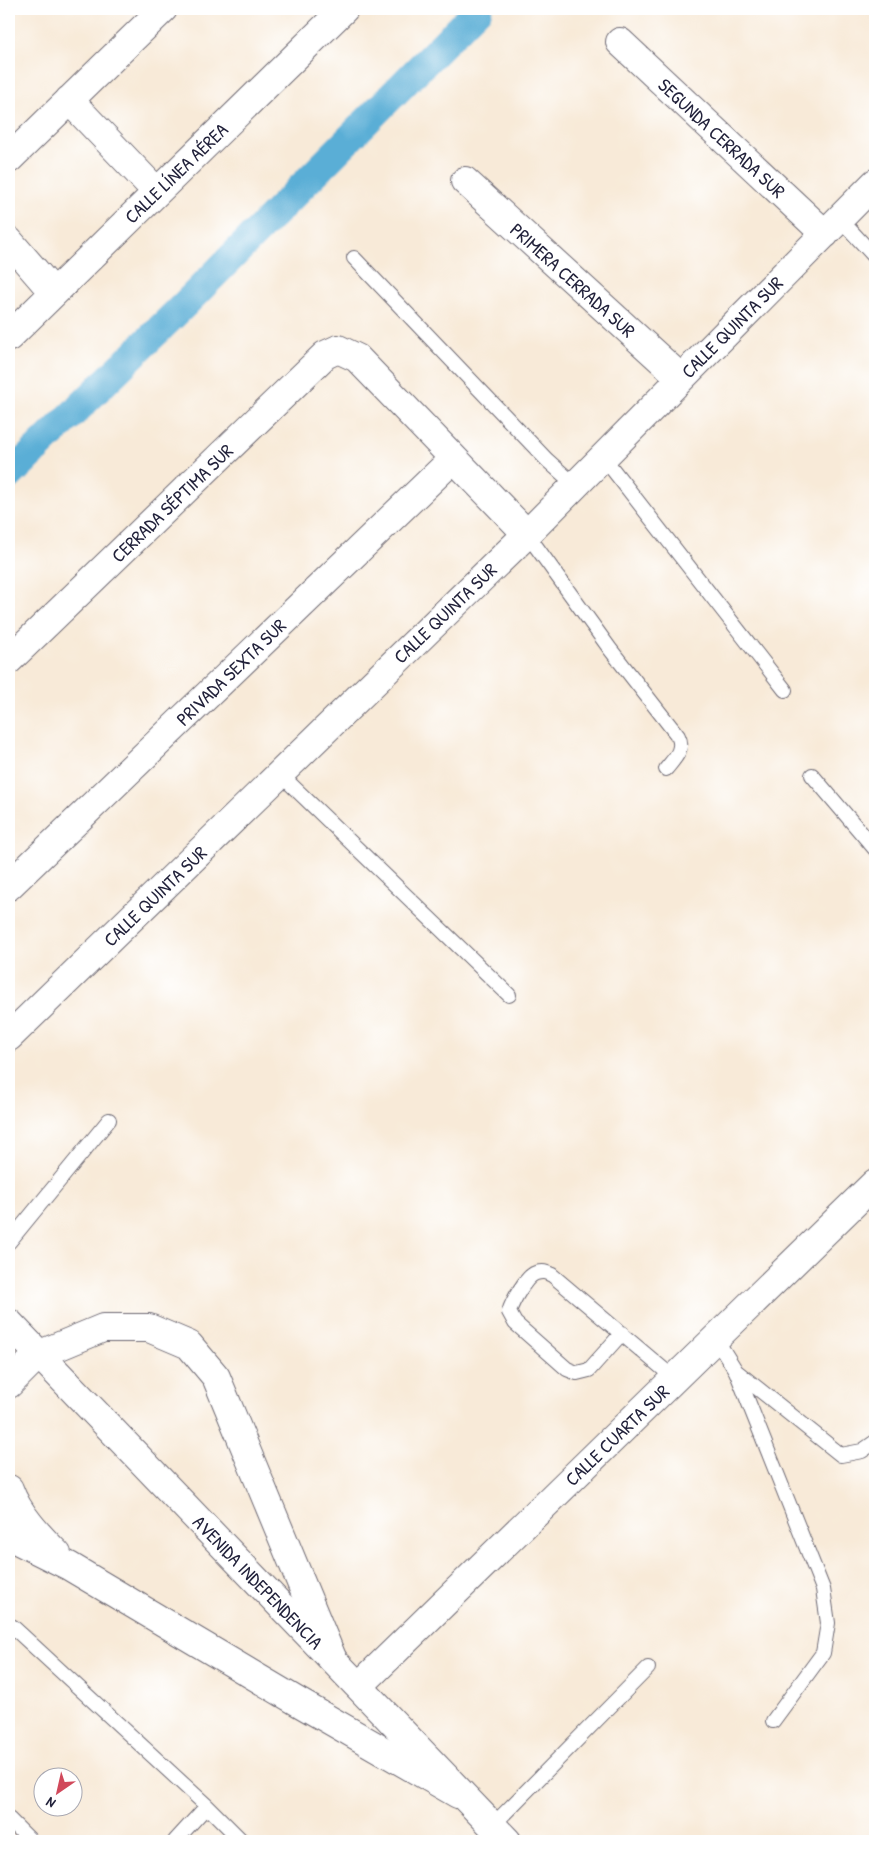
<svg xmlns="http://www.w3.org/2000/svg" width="884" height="1850" font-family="'Patrick Hand',sans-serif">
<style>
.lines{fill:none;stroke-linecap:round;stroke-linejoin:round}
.canal{stroke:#5aaed6;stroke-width:29}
.lane-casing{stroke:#6d6872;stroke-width:16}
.street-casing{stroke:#6d6872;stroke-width:30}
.secondary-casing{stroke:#6d6872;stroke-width:30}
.lane{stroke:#fff;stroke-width:14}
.street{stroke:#fff;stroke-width:28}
.secondary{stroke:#fff;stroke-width:28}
.labels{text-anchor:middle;stroke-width:4;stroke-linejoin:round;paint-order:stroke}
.street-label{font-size:19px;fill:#22223b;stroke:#fff}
</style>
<rect width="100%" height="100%" fill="#fff"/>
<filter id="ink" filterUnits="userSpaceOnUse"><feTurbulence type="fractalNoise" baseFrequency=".02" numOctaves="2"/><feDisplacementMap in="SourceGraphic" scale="10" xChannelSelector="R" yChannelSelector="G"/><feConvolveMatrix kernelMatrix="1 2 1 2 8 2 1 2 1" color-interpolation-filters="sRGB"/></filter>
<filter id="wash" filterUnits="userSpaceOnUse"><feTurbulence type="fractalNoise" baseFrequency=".0096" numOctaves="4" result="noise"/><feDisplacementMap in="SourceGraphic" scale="20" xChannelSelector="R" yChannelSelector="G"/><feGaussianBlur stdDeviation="1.12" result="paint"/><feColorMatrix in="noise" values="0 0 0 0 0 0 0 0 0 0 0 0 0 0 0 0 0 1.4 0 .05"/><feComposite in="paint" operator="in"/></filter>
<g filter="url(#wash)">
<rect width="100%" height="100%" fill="#f8ead8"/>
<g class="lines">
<path class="canal" d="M 9,476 L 185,304 L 478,9"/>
</g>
</g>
<g filter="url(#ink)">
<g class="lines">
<g class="lane-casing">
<path id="lane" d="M 840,219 L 875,257
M 354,258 L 547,460 L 575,485
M 603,457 L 785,690
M 527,534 L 610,649 L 678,736 C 685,749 674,759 666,769
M 280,774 L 509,995
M 812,775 L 875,849
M 9,1242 L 109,1120
M 622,1333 L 589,1370 L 577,1373 L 567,1369 L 515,1323 L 509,1312 C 512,1302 526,1276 536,1273 C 543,1271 546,1272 552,1275 L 675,1379
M 716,1339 L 736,1371 L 823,1589 L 828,1623 L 823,1653 L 773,1721
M 736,1371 L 841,1455 L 862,1451 L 875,1442
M 9,1625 L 13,1627 L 207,1806 L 242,1841
M 9,1819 L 31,1841
M 492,1826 L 648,1668
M 175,1841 L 207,1806"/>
</g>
<g class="street-casing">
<path id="street" d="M 620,42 L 825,234
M 69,100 L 157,192
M 9,159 L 163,9
M 465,181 L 681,378
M 9,241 L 54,293
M 9,337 L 344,9
M 9,660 L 325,355 L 338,349 L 357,358 L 527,534
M 9,886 L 453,459
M 9,1037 L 527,534 L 875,183
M 9,1384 L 38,1355 L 103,1328 L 149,1328 L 189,1345 L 216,1377 L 333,1660
M 9,1489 C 18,1514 38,1535 57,1554
M 9,1536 L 69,1566 L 300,1703 L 458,1794
M 359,1686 L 875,1183"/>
</g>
<g class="secondary-casing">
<path id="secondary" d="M 9,1323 L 507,1841"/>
</g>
<use href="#lane" class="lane"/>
<use href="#street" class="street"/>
<use href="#secondary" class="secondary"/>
</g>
</g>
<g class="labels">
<g class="street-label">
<text transform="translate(722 138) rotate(43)" y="7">SEGUNDA CERRADA SUR</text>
<text transform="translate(176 173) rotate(-44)" y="7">CALLE LÍNEA AÉREA</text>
<text transform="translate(573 280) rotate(42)" y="7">PRIMERA CERRADA SUR</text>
<text transform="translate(732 327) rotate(-45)" y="7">CALLE QUINTA SUR</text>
<text transform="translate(172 503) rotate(-44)" y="7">CERRADA SÉPTIMA SUR</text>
<text transform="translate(445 613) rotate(-44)" y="7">CALLE QUINTA SUR</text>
<text transform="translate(231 672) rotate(-44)" y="7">PRIVADA SEXTA SUR</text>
<text transform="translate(155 896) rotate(-44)" y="7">CALLE QUINTA SUR</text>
<text transform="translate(617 1435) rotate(-44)" y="7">CALLE CUARTA SUR</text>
<text transform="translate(258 1582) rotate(46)" y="7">AVENIDA INDEPENDENCIA</text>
</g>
</g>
<rect width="884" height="1850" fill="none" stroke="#fff" stroke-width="30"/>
<g transform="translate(58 1792) rotate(214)"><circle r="24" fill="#ffffff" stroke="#a7a7b1"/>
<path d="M0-4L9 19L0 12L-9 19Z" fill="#d1495b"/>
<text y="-8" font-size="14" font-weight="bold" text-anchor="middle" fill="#22223b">N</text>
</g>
</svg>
